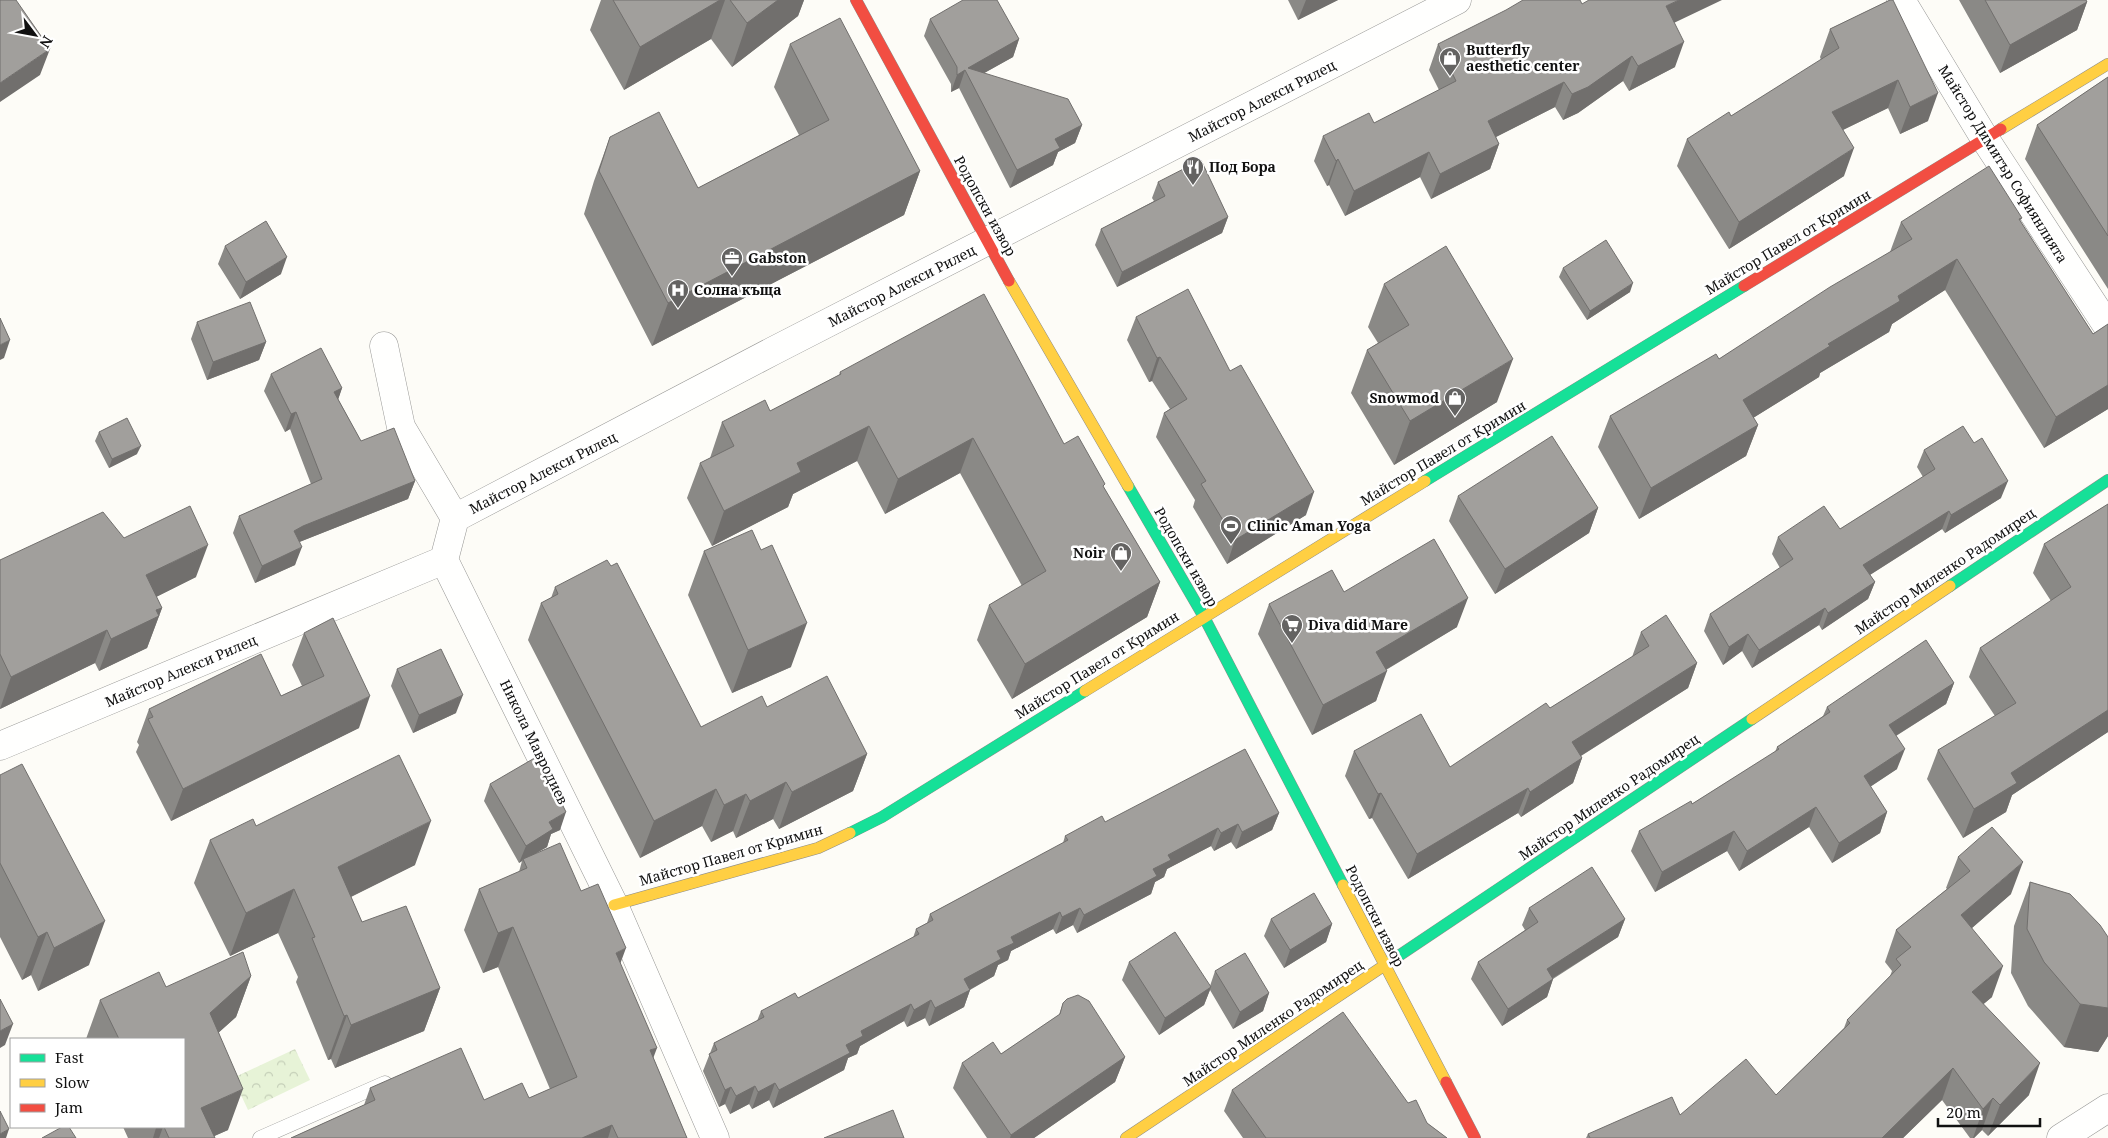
<svg xmlns="http://www.w3.org/2000/svg" width="2108" height="1138" font-family="'Noto Serif',serif">
<style>
.park{fill:url(#park-crowns)}
.lines{fill:none;stroke-linecap:round;stroke-linejoin:round}
.lane-casing{stroke:#979795;stroke-width:15}
.street-casing{stroke:#979795;stroke-width:29}
.fast-casing{stroke:#8e8d8b;stroke-width:12}
.slow-casing{stroke:#8e8d8b;stroke-width:12}
.jam-casing{stroke:#8e8d8b;stroke-width:12}
.lane{stroke:#fffffe;stroke-width:14}
.street{stroke:#fffffe;stroke-width:28}
.fast{stroke:#16e098;stroke-width:11}
.slow{stroke:#ffcf43;stroke-width:11}
.jam{stroke:#f24e42;stroke-width:11}
.wall{fill:#8a8986}
.shaded-wall{fill:#716f6d}
.building{fill:#a19f9c;stroke:#716f6d}
.labels{text-anchor:middle;stroke-width:5;stroke-linejoin:round;paint-order:stroke}
.poi-label{font-size:14px;font-weight:bold;fill:#111;stroke:#fff;text-anchor:start}
.street-label{font-size:14px;fill:#111;stroke:#fff}
</style>
<defs>
<pattern id="park-crowns" width="20" height="18" patternUnits="userSpaceOnUse" patternTransform="scale(1.25)"><rect width="20" height="18" fill="#e7f3d7"/><path d="M2 6a3 3 0 1 1 6 0M12 15a3 3 0 1 1 6 0" fill="none" stroke="#c5cfb8"/></pattern>
</defs>
<rect width="100%" height="100%" fill="#fdfcf7"/>
<path class="park" d="M 295,1049 L 310,1080 L 248,1110 L 233,1078 Z"/>
<g class="lines">
<g class="lane-casing">
<path id="lane" d="M 260,1138 L 385,1083"/>
</g>
<g class="street-casing">
<path id="street" d="M 1901,0 L 1985,139 L 2108,327
M 384,346 L 401,427 L 455,518 L 444,560 L 614,905 L 715,1138
M 455,518 L 773,351 L 1457,0
M 0,746 L 444,560
M 2061,1138 L 2108,1108"/>
</g>
<g class="fast-casing">
<path id="fast" d="M 1425,481 L 1744,286
M 1128,486 L 1204,617 L 1343,885
M 1950,586 L 2108,480
M 850,833 L 882,817 L 1085,691
M 1388,963 L 1752,719"/>
</g>
<g class="slow-casing">
<path id="slow" d="M 2001,129 L 2108,64
M 1009,281 L 1128,486
M 1085,691 L 1425,481
M 1752,719 L 1950,586
M 1343,885 L 1446,1082
M 614,905 L 818,848 L 850,833
M 1126,1138 L 1388,963"/>
</g>
<g class="jam-casing">
<path id="jam" d="M 856,0 L 1009,281
M 1744,286 L 2001,129
M 1446,1082 L 1475,1138"/>
</g>
<use href="#lane" class="lane"/>
<use href="#street" class="street"/>
<use href="#fast" class="fast"/>
<use href="#slow" class="slow"/>
<use href="#jam" class="jam"/>
</g>
<path class="wall" d="M 601,0 L 804,0 L 798,16 L 732,67 L 711,39 L 624,90 L 590,30 Z
M 1288,0 L 1338,0 L 1298,20 Z
M 1890,0 L 1928,121 L 1900,134 L 1888,108 L 1843,130 L 1844,176 L 1729,249 L 1677,166 L 1687,139 L 1731,116 L 1821,60 L 1820,57 L 1830,29 Z
M 1959,0 L 2086,0 L 2087,2 L 2077,30 L 2000,73 Z
M 1582,4 L 1674,23 L 1675,67 L 1629,91 L 1623,81 L 1578,113 L 1563,120 L 1555,107 L 1496,137 L 1499,144 L 1490,169 L 1431,199 L 1420,177 L 1345,216 L 1329,185 L 1327,186 L 1314,161 L 1323,136 L 1374,123 L 1439,90 L 1429,70 L 1438,44 Z
M 930,19 L 1019,39 L 1013,57 L 984,73 L 1082,125 L 1075,143 L 1058,152 L 1053,165 L 1010,188 L 959,88 L 951,92 L 951,84 L 924,36 Z
M 790,44 L 920,171 L 904,215 L 652,346 L 584,214 L 594,181 L 610,137 L 698,188 L 799,135 L 774,87 Z
M 2108,77 L 2108,289 L 2025,159 L 2037,125 Z
M 1158,182 L 1228,217 L 1222,233 L 1117,287 L 1095,245 L 1101,229 L 1154,201 L 1152,198 Z
M 2022,218 L 2020,221 L 2093,334 L 2108,324 L 2108,409 L 2044,448 L 1945,290 L 1892,324 L 1889,332 L 1820,373 L 1819,377 L 1753,418 L 1758,425 L 1746,456 L 1639,519 L 1598,447 L 1610,416 L 1719,359 L 1890,252 L 1901,222 Z
M 225,246 L 281,274 L 240,299 L 218,264 Z
M 1563,268 L 1630,292 L 1587,320 L 1559,277 Z
M 1384,284 L 1497,402 L 1394,465 L 1351,393 L 1367,350 L 1378,343 L 1368,327 Z
M 1136,317 L 1306,515 L 1227,564 L 1193,507 L 1195,500 L 1156,437 L 1164,413 L 1170,409 L 1152,381 L 1149,382 L 1127,340 Z
M 197,322 L 266,342 L 259,360 L 207,380 L 191,339 Z
M 840,372 L 1064,444 L 1104,488 L 1160,582 L 1147,617 L 1012,699 L 977,640 L 989,605 L 1022,586 L 960,473 L 885,514 L 857,461 L 793,494 L 788,507 L 712,546 L 687,498 L 700,463 L 710,458 L 722,422 L 770,411 L 839,375 Z
M 271,374 L 342,388 L 338,399 L 361,441 L 415,481 L 408,499 L 299,542 L 295,565 L 255,583 L 233,533 L 239,516 L 311,484 L 290,429 L 285,432 L 264,391 Z
M 99,432 L 137,454 L 109,468 L 95,441 Z
M 1924,450 L 2001,498 L 1945,533 L 1942,529 L 1870,575 L 1875,582 L 1868,599 L 1822,630 L 1819,625 L 1752,668 L 1742,651 L 1723,665 L 1704,631 L 1710,614 L 1780,568 L 1772,554 L 1778,537 L 1840,529 L 1923,477 L 1917,467 Z
M 1458,496 L 1598,508 L 1589,533 L 1495,594 L 1449,521 Z
M 2108,504 L 2108,732 L 2012,795 L 2006,812 L 1963,838 L 1927,779 L 1938,750 L 1995,716 L 1969,677 L 1980,648 L 2051,601 L 2033,573 L 2044,544 Z
M 124,538 L 196,577 L 156,597 L 162,608 L 147,648 L 99,671 L 95,663 L 0,709 L 0,560 Z
M 704,551 L 791,667 L 732,693 L 688,595 Z
M 555,587 L 701,727 L 767,707 L 867,754 L 853,791 L 779,829 L 773,819 L 736,838 L 733,831 L 711,842 L 702,826 L 640,858 L 528,640 L 541,603 L 551,598 Z
M 1344,592 L 1457,627 L 1386,670 L 1376,701 L 1312,735 L 1258,634 L 1269,604 Z
M 1641,632 L 1697,663 L 1688,688 L 1581,756 L 1582,758 L 1573,783 L 1521,817 L 1518,813 L 1408,879 L 1372,818 L 1369,819 L 1345,776 L 1354,751 L 1450,767 L 1550,708 L 1632,657 Z
M 304,633 L 359,728 L 171,821 L 136,752 L 139,745 L 137,742 L 149,709 L 281,696 L 302,686 L 292,665 Z
M 397,669 L 456,713 L 413,733 L 391,686 Z
M 1954,683 L 1946,704 L 1896,736 L 1897,769 L 1870,787 L 1887,812 L 1880,833 L 1832,863 L 1809,827 L 1739,871 L 1727,851 L 1655,892 L 1631,851 L 1639,831 L 1692,804 L 1775,752 L 1777,747 L 1823,716 L 1827,707 Z
M 0,775 L 89,965 L 38,991 L 31,975 L 22,980 L 0,937 Z
M 490,784 L 560,830 L 551,834 L 547,847 L 533,855 L 581,891 L 620,964 L 653,1057 L 687,1138 L 291,1138 L 364,1105 L 370,1088 L 484,1100 L 529,1098 L 550,1089 L 498,967 L 483,973 L 464,930 L 479,889 L 519,872 L 522,861 L 519,863 L 484,801 Z
M 1279,813 L 1272,830 L 1236,849 L 1231,842 L 1214,851 L 1211,846 L 1167,869 L 1164,877 L 1155,882 L 1151,894 L 1077,933 L 1073,925 L 1056,934 L 1053,929 L 1011,951 L 1008,960 L 998,965 L 994,976 L 970,990 L 964,1007 L 929,1026 L 925,1018 L 907,1027 L 904,1021 L 860,1046 L 857,1054 L 848,1058 L 844,1070 L 773,1108 L 769,1100 L 752,1109 L 749,1104 L 730,1114 L 725,1104 L 719,1107 L 703,1071 L 714,1043 L 757,1021 L 761,1011 L 798,998 L 913,938 L 916,929 L 927,923 L 930,914 L 1063,843 L 1065,836 L 1105,822 Z
M 256,826 L 415,865 L 351,897 L 362,922 L 440,988 L 424,1031 L 335,1068 L 331,1059 L 328,1060 L 296,982 L 298,977 L 278,933 L 230,956 L 194,883 L 210,840 Z
M 1958,857 L 2011,894 L 1972,928 L 1992,997 L 1983,1004 L 2029,1095 L 1988,1136 L 1982,1130 L 1974,1138 L 1970,1138 L 1942,1100 L 1903,1138 L 1586,1138 L 1588,1134 L 1776,1095 L 1844,1028 L 1847,1020 L 1890,976 L 1892,971 L 1885,962 L 1896,930 L 1947,889 L 1946,888 Z
M 2030,882 L 2108,937 L 2108,1036 L 2098,1052 L 2064,1047 L 2028,1006 L 2011,973 L 2014,926 Z
M 1529,908 L 1625,919 L 1618,937 L 1553,979 L 1547,997 L 1502,1026 L 1471,979 L 1478,962 L 1525,930 L 1522,925 Z
M 1271,919 L 1332,924 L 1326,942 L 1284,968 L 1264,936 Z
M 1129,962 L 1210,986 L 1215,971 L 1269,993 L 1263,1011 L 1233,1029 L 1210,990 L 1204,1005 L 1159,1035 L 1122,980 Z
M 251,976 L 236,1017 L 219,1032 L 228,1130 L 214,1136 L 215,1138 L 128,1138 L 123,1127 L 184,1127 L 184,1039 L 86,1039 L 100,1000 L 166,987 Z
M 1063,1003 L 1125,1057 L 1115,1082 L 1034,1138 L 987,1138 L 953,1088 L 962,1063 L 1001,1054 L 1059,1015 Z
M 1232,1090 L 1408,1103 L 1427,1123 L 1447,1138 L 1243,1138 L 1224,1111 Z"/>
<path class="shaded-wall" d="M 720,0 L 725,0 L 711,39 L 624,90 L 640,47 Z
M 778,0 L 804,0 L 798,16 L 732,67 L 747,23 Z
M 1306,0 L 1338,0 L 1298,20 Z
M 1679,0 L 1722,0 L 1657,31 L 1666,6 Z
M 2087,2 L 2077,30 L 2000,73 L 2010,45 Z
M 1019,39 L 1013,57 L 970,81 L 968,68 Z
M 1684,42 L 1675,67 L 1629,91 L 1638,66 Z
M 50,49 L 40,75 L 0,102 L 0,83 Z
M 1632,56 L 1623,81 L 1578,113 L 1563,120 L 1572,94 Z
M 965,70 L 959,88 L 951,92 L 957,75 Z
M 1898,80 L 1888,108 L 1822,140 L 1832,112 Z
M 1564,82 L 1555,107 L 1478,146 L 1488,121 Z
M 1938,93 L 1928,121 L 1900,134 L 1910,107 Z
M 1082,125 L 1075,143 L 1058,152 L 1053,165 L 1010,188 L 1017,170 L 1055,139 Z
M 1499,144 L 1490,169 L 1431,199 L 1440,174 Z
M 1854,148 L 1844,176 L 1729,249 L 1739,222 Z
M 1429,152 L 1420,177 L 1345,216 L 1354,191 Z
M 1338,159 L 1329,185 L 1327,186 L 1336,161 Z
M 920,171 L 904,215 L 652,346 L 668,303 Z
M 1228,217 L 1222,233 L 1117,287 L 1122,272 Z
M 287,257 L 281,274 L 240,299 L 246,282 Z
M 1957,259 L 1945,290 L 1892,324 L 1889,332 L 1820,373 L 1819,377 L 1732,431 L 1743,400 L 1898,296 Z
M 1633,283 L 1630,292 L 1587,320 L 1590,311 Z
M 10,340 L 4,358 L 0,360 L 0,345 Z
M 266,342 L 259,360 L 207,380 L 213,362 Z
M 1160,357 L 1152,381 L 1149,382 L 1157,358 Z
M 1513,359 L 1497,402 L 1394,465 L 1410,421 Z
M 2108,385 L 2108,409 L 2044,448 L 2056,417 Z
M 342,388 L 336,406 L 334,392 Z
M 296,412 L 290,429 L 285,432 L 291,414 Z
M 1758,425 L 1746,456 L 1639,519 L 1651,488 Z
M 869,426 L 857,461 L 793,494 L 788,507 L 712,546 L 724,511 L 797,463 Z
M 973,438 L 960,473 L 885,514 L 898,479 Z
M 141,446 L 137,454 L 109,468 L 112,459 Z
M 415,481 L 408,499 L 297,543 L 294,531 L 303,526 Z
M 2008,481 L 2001,498 L 1945,533 L 1951,515 Z
M 1314,492 L 1306,515 L 1227,564 L 1235,540 Z
M 1598,508 L 1589,533 L 1495,594 L 1505,569 Z
M 1949,511 L 1942,529 L 1857,583 L 1863,565 Z
M 208,545 L 196,577 L 134,608 L 146,575 Z
M 302,547 L 295,565 L 255,583 L 262,566 Z
M 1160,582 L 1147,617 L 1012,699 L 1025,664 Z
M 1875,582 L 1868,599 L 1822,630 L 1828,613 Z
M 1468,598 L 1457,627 L 1365,682 L 1376,652 Z
M 162,608 L 147,648 L 99,671 L 111,639 L 156,610 Z
M 1825,608 L 1819,625 L 1752,668 L 1759,650 Z
M 807,623 L 791,667 L 732,693 L 748,650 Z
M 107,630 L 95,663 L 0,709 L 11,677 Z
M 1748,634 L 1742,651 L 1723,665 L 1729,647 Z
M 1697,663 L 1688,688 L 1563,767 L 1572,742 Z
M 1387,671 L 1376,701 L 1312,735 L 1323,705 Z
M 1954,683 L 1946,704 L 1881,745 L 1889,725 Z
M 463,695 L 456,713 L 413,733 L 419,715 Z
M 370,696 L 359,728 L 171,821 L 183,789 Z
M 2108,710 L 2108,732 L 2012,795 L 2006,812 L 1963,838 L 1974,809 L 2011,773 Z
M 1905,749 L 1897,769 L 1856,796 L 1864,776 Z
M 867,754 L 853,791 L 779,829 L 792,792 Z
M 1582,758 L 1573,783 L 1521,817 L 1530,792 Z
M 786,782 L 773,819 L 736,838 L 750,801 Z
M 1528,788 L 1518,813 L 1408,879 L 1417,854 Z
M 716,789 L 702,826 L 640,858 L 654,821 Z
M 1381,793 L 1372,818 L 1369,819 L 1378,794 Z
M 746,794 L 733,831 L 711,842 L 724,805 Z
M 1816,807 L 1809,827 L 1739,871 L 1747,851 Z
M 566,812 L 560,830 L 551,834 L 547,847 L 524,860 L 523,859 L 522,861 L 519,863 L 526,846 L 549,822 Z
M 1887,812 L 1880,833 L 1832,863 L 1839,843 Z
M 1279,813 L 1272,830 L 1236,849 L 1242,832 Z
M 431,821 L 415,865 L 322,911 L 338,867 Z
M 1238,824 L 1231,842 L 1214,851 L 1221,833 Z
M 1218,828 L 1211,846 L 1167,869 L 1164,877 L 1155,882 L 1151,894 L 1077,933 L 1084,915 L 1153,869 L 1168,855 Z
M 1734,831 L 1727,851 L 1655,892 L 1662,872 Z
M 2023,862 L 2011,894 L 1950,947 L 1961,915 Z
M 294,889 L 278,933 L 230,956 L 246,913 Z
M 1080,908 L 1073,925 L 1056,934 L 1062,917 Z
M 1060,912 L 1053,929 L 1011,951 L 1008,960 L 998,965 L 994,976 L 958,996 L 970,990 L 964,1007 L 929,1026 L 935,1008 L 964,979 L 997,951 L 1011,937 Z
M 1625,919 L 1618,937 L 1540,986 L 1547,969 Z
M 105,921 L 89,965 L 38,991 L 54,948 Z
M 1332,924 L 1326,942 L 1284,968 L 1290,950 Z
M 513,927 L 498,967 L 483,973 L 498,933 Z
M 47,932 L 31,975 L 22,980 L 38,937 Z
M 626,948 L 611,989 L 616,953 Z
M 2003,966 L 1992,997 L 1960,1024 L 1972,992 Z
M 251,976 L 236,1017 L 196,1053 L 210,1013 Z
M 1553,979 L 1547,997 L 1502,1026 L 1508,1009 Z
M 1211,987 L 1204,1005 L 1159,1035 L 1165,1018 Z
M 440,988 L 424,1031 L 335,1068 L 351,1025 Z
M 1269,993 L 1263,1011 L 1233,1029 L 1240,1012 Z
M 931,1000 L 925,1018 L 907,1027 L 914,1010 Z
M 911,1004 L 904,1021 L 860,1046 L 857,1054 L 848,1058 L 844,1070 L 773,1108 L 779,1090 L 846,1045 L 861,1031 Z
M 2080,1004 L 2108,1008 L 2108,1036 L 2098,1052 L 2064,1047 Z
M 347,1015 L 331,1059 L 328,1060 L 344,1016 Z
M 13,1024 L 5,1045 L 0,1048 L 0,1031 Z
M 657,1048 L 642,1088 L 650,1050 Z
M 1125,1057 L 1115,1082 L 1034,1138 L 1010,1138 L 1011,1135 Z
M 2040,1063 L 2029,1095 L 1988,1136 L 2000,1105 Z
M 1953,1068 L 1942,1100 L 1903,1138 L 1882,1138 Z
M 775,1083 L 769,1100 L 752,1109 L 758,1092 Z
M 755,1086 L 749,1104 L 730,1114 L 736,1096 Z
M 731,1087 L 725,1104 L 719,1107 L 725,1090 Z
M 243,1089 L 228,1130 L 210,1138 L 201,1108 Z
M 1993,1098 L 1982,1130 L 1974,1138 L 1973,1138 L 1983,1109 Z
M 612,1125 L 608,1138 L 582,1138 Z
M 159,1127 L 163,1127 L 159,1138 L 153,1138 L 156,1128 Z
M 9,1129 L 6,1138 L 0,1138 L 0,1134 Z"/>
<path class="building" d="M 0,0 L 16,0 L 50,49 L 0,83 Z
M 613,0 L 720,0 L 640,47 Z
M 730,0 L 778,0 L 747,23 Z
M 963,0 L 997,0 L 1019,39 L 968,68 L 1068,99 L 1082,125 L 1055,139 L 1060,148 L 1017,170 L 965,70 L 957,75 L 957,67 L 930,19 Z
M 1523,0 L 1580,0 L 1582,4 L 1589,0 L 1679,0 L 1666,6 L 1684,42 L 1638,66 L 1632,56 L 1588,87 L 1572,94 L 1564,82 L 1488,121 L 1499,144 L 1440,174 L 1429,152 L 1354,191 L 1338,159 L 1336,161 L 1323,136 L 1369,113 L 1374,123 L 1456,81 L 1438,44 L 1506,10 Z
M 1890,0 L 1893,0 L 1938,93 L 1910,107 L 1898,80 L 1832,112 L 1854,148 L 1739,222 L 1687,139 L 1729,112 L 1731,116 L 1839,48 L 1830,29 Z
M 1985,0 L 2086,0 L 2087,2 L 2010,45 Z
M 840,18 L 920,171 L 668,303 L 599,171 L 610,137 L 659,112 L 698,188 L 829,120 L 790,44 Z
M 2108,77 L 2108,236 L 2037,125 Z
M 1201,160 L 1228,217 L 1122,272 L 1101,229 L 1165,196 L 1158,182 Z
M 1989,166 L 2022,218 L 2019,219 L 2093,334 L 2108,324 L 2108,385 L 2056,417 L 1957,259 L 1898,296 L 1900,301 L 1828,344 L 1830,346 L 1743,400 L 1758,425 L 1651,488 L 1610,416 L 1716,354 L 1719,359 L 1830,287 L 1912,239 L 1901,222 Z
M 266,221 L 287,257 L 246,282 L 225,246 Z
M 1606,240 L 1633,283 L 1590,311 L 1563,268 Z
M 1446,246 L 1513,359 L 1410,421 L 1367,350 L 1409,325 L 1384,284 Z
M 1188,289 L 1230,371 L 1241,365 L 1314,492 L 1235,540 L 1201,484 L 1206,481 L 1164,413 L 1187,399 L 1160,357 L 1157,358 L 1136,317 Z
M 984,294 L 1064,444 L 1078,436 L 1105,484 L 1103,486 L 1160,582 L 1025,664 L 989,605 L 1046,571 L 973,438 L 898,479 L 869,426 L 797,463 L 801,472 L 724,511 L 700,463 L 734,446 L 722,422 L 765,400 L 770,411 L 841,374 L 840,372 Z
M 250,302 L 266,342 L 213,362 L 197,322 Z
M 0,318 L 10,340 L 0,345 Z
M 321,348 L 342,388 L 334,392 L 361,441 L 394,428 L 415,481 L 303,526 L 294,531 L 302,547 L 262,566 L 239,516 L 322,479 L 296,412 L 291,414 L 271,374 Z
M 127,418 L 141,446 L 112,459 L 99,432 Z
M 1963,426 L 1974,443 L 1982,438 L 2008,481 L 1951,515 L 1949,511 L 1863,565 L 1875,582 L 1828,613 L 1825,608 L 1759,650 L 1748,634 L 1729,647 L 1710,614 L 1793,559 L 1778,537 L 1824,506 L 1840,529 L 1935,469 L 1924,450 Z
M 1552,436 L 1598,508 L 1505,569 L 1458,496 Z
M 2108,504 L 2108,710 L 2011,773 L 2017,783 L 1974,809 L 1938,750 L 2016,703 L 1980,648 L 2071,587 L 2044,544 Z
M 190,506 L 208,545 L 146,575 L 162,608 L 156,610 L 159,616 L 111,639 L 107,630 L 11,677 L 0,654 L 0,560 L 103,512 L 124,538 Z
M 752,530 L 761,550 L 772,545 L 807,623 L 748,650 L 704,551 Z
M 1434,539 L 1468,598 L 1376,652 L 1387,671 L 1323,705 L 1269,604 L 1332,570 L 1344,592 Z
M 607,560 L 611,566 L 617,563 L 701,727 L 762,696 L 767,707 L 827,676 L 867,754 L 792,792 L 786,782 L 750,801 L 746,794 L 724,805 L 716,789 L 654,821 L 541,603 L 558,594 L 555,587 Z
M 1666,615 L 1697,663 L 1572,742 L 1582,758 L 1530,792 L 1528,788 L 1417,854 L 1381,793 L 1378,794 L 1354,751 L 1421,714 L 1450,767 L 1546,703 L 1550,708 L 1649,646 L 1641,632 Z
M 333,618 L 370,696 L 183,789 L 148,719 L 153,717 L 149,709 L 261,654 L 281,696 L 324,676 L 304,633 Z
M 1926,640 L 1954,683 L 1889,725 L 1905,749 L 1864,776 L 1887,812 L 1839,843 L 1816,807 L 1747,851 L 1734,831 L 1662,872 L 1639,831 L 1691,801 L 1692,804 L 1779,749 L 1777,747 L 1830,712 L 1827,707 Z
M 441,649 L 463,695 L 419,715 L 397,669 Z
M 1245,749 L 1279,813 L 1242,832 L 1238,824 L 1221,833 L 1218,828 L 1168,855 L 1171,860 L 1153,869 L 1157,876 L 1120,896 L 1084,915 L 1080,908 L 1062,917 L 1060,912 L 1011,937 L 1014,943 L 997,951 L 1001,959 L 964,979 L 970,990 L 935,1008 L 931,1000 L 914,1010 L 911,1004 L 861,1031 L 863,1036 L 846,1045 L 850,1053 L 779,1090 L 775,1083 L 758,1092 L 755,1086 L 736,1096 L 731,1087 L 725,1090 L 709,1054 L 717,1050 L 714,1043 L 764,1017 L 761,1011 L 795,993 L 798,998 L 919,934 L 916,929 L 933,920 L 930,914 L 1068,840 L 1065,836 L 1102,816 L 1105,822 Z
M 399,755 L 431,821 L 338,867 L 362,922 L 406,906 L 440,988 L 351,1025 L 347,1015 L 344,1016 L 312,938 L 315,937 L 294,889 L 246,913 L 210,840 L 253,819 L 256,826 Z
M 538,756 L 566,812 L 549,822 L 553,829 L 526,846 L 490,784 Z
M 22,764 L 105,921 L 54,948 L 47,932 L 38,937 L 0,863 L 0,775 Z
M 1992,827 L 2023,862 L 1961,915 L 2003,966 L 1972,992 L 2040,1063 L 2000,1105 L 1993,1098 L 1983,1109 L 1953,1068 L 1882,1138 L 1590,1138 L 1588,1134 L 1672,1097 L 1680,1115 L 1746,1059 L 1776,1095 L 1850,1023 L 1847,1020 L 1901,965 L 1896,959 L 1911,947 L 1896,930 L 1970,871 L 1958,857 Z
M 560,843 L 581,891 L 598,884 L 626,948 L 616,953 L 657,1048 L 650,1050 L 687,1138 L 618,1138 L 612,1125 L 582,1138 L 291,1138 L 375,1100 L 370,1088 L 461,1048 L 484,1100 L 522,1083 L 529,1098 L 577,1077 L 513,927 L 498,933 L 479,889 L 527,868 L 523,859 Z
M 1592,867 L 1625,919 L 1547,969 L 1553,979 L 1508,1009 L 1478,962 L 1538,922 L 1529,908 Z
M 2030,882 L 2070,894 L 2100,925 L 2108,937 L 2108,1008 L 2080,1004 L 2044,962 L 2027,929 Z
M 1314,893 L 1332,924 L 1290,950 L 1271,919 Z
M 1175,932 L 1211,987 L 1165,1018 L 1129,962 Z
M 243,952 L 251,976 L 210,1013 L 243,1089 L 201,1108 L 215,1138 L 169,1138 L 164,1127 L 184,1127 L 184,1039 L 119,1039 L 100,1000 L 159,972 L 166,987 Z
M 1245,953 L 1269,993 L 1240,1012 L 1215,971 Z
M 1078,995 L 1089,1001 L 1125,1057 L 1011,1135 L 962,1063 L 993,1042 L 1001,1054 L 1060,1014 L 1063,1003 L 1067,999 Z
M 0,999 L 13,1024 L 0,1031 Z
M 1343,1012 L 1408,1103 L 1416,1100 L 1427,1123 L 1447,1138 L 1266,1138 L 1232,1090 Z
M 893,1110 L 904,1138 L 824,1138 Z
M 0,1111 L 9,1129 L 0,1134 Z
M 62,1127 L 69,1127 L 76,1138 L 42,1138 Z"/>
<defs>
<g id="shop-pin" transform="scale(1.125)"><path d="M0 17L-7.5 6A9.5 9.5 0 1 1 7.5 6Z" fill="#646362" stroke="#fff"/><path d="M-5-2.5h2.3a2.7 3.5 0 0 1 5.4 0H5L5.5 6h-11ZM-1.5-2.5h3a1.5 2.3 0 0 0-3 0Z" fill="#fff"/></g>
<g id="restaurant-pin" transform="scale(1.125)"><path d="M0 17L-7.5 6A9.5 9.5 0 1 1 7.5 6Z" fill="#646362" stroke="#fff"/><path d="M-5-6h1v4h1v-4h1v4h1v-4h1v5L-1.5 .5V6h-2V.5L-5-1ZM5-6V6H3V1.5H1.5Q1.5-4 5-6Z" fill="#fff"/></g>
<g id="office-pin" transform="scale(1.125)"><path d="M0 17L-7.5 6A9.5 9.5 0 1 1 7.5 6Z" fill="#646362" stroke="#fff"/><path d="M-6-3h4V-5.5h4V-3h4V5H-6ZM-1-4.5V-3h2v-1.5ZM-6 0V1H6V0Z" fill="#fff"/></g>
<g id="hospital-pin" transform="scale(1.125)"><path d="M0 17L-7.5 6A9.5 9.5 0 1 1 7.5 6Z" fill="#646362" stroke="#fff"/><path d="M-5-5h3v3.5h4V-5h3V5h-3V1.5h-4V5h-3Z" fill="#fff"/></g>
<g id="stadium-pin" transform="scale(1.125)"><path d="M0 17L-7.5 6A9.5 9.5 0 1 1 7.5 6Z" fill="#646362" stroke="#fff"/><path d="M0-5a6.5 5 0 1 0 0 10a6.5 5 0 1 0 0-10ZM-3.5-1.8h7v3.6h-7Z" fill="#fff"/></g>
<g id="supermarket-pin" transform="scale(1.125)"><path d="M0 17L-7.5 6A9.5 9.5 0 1 1 7.5 6Z" fill="#646362" stroke="#fff"/><path d="M-6-5.5h2.5l.6 2H6L4.5 2H-2.5L-4.4-4H-6ZM-1.5 3.2a1.3 1.3 0 1 0 .1 0ZM3 3.2a1.3 1.3 0 1 0 .1 0Z" fill="#fff"/></g>
</defs>
<g fill-rule="evenodd">
<use href="#shop-pin" x="1450" y="58"/>
<use href="#restaurant-pin" x="1193" y="167"/>
<use href="#office-pin" x="732" y="258"/>
<use href="#hospital-pin" x="678" y="290"/>
<use href="#shop-pin" x="1455" y="398"/>
<use href="#stadium-pin" x="1231" y="526"/>
<use href="#shop-pin" x="1121" y="553"/>
<use href="#supermarket-pin" x="1292" y="625"/>
</g>
<g class="labels">
<g class="poi-label">
<text x="1466" y="55">Butterfly<tspan x="1466" dy="16">aesthetic center</tspan></text>
<text x="1209" y="172">Под Бора</text>
<text x="748" y="263">Gabston</text>
<text x="694" y="295">Солна къща</text>
<text x="1439" y="403" text-anchor="end">Snowmod</text>
<text x="1247" y="531">Clinic Aman Yoga</text>
<text x="1105" y="558" text-anchor="end">Noir</text>
<text x="1308" y="630">Diva did Mare</text>
</g>
<g class="street-label">
<text transform="translate(1262 101) rotate(-27)" y="5">Майстор Алекси Рилец</text>
<text transform="translate(2003 164) rotate(58)" y="5">Майстор Димитър Софиянлията</text>
<text transform="translate(985 206) rotate(61)" y="5">Родопски извор</text>
<text transform="translate(1788 242) rotate(-31)" y="5">Майстор Павел от Кримин</text>
<text transform="translate(902 286) rotate(-27)" y="5">Майстор Алекси Рилец</text>
<text transform="translate(1443 453) rotate(-31)" y="5">Майстор Павел от Кримин</text>
<text transform="translate(543 473) rotate(-27)" y="5">Майстор Алекси Рилец</text>
<text transform="translate(1186 557) rotate(60)" y="5">Родопски извор</text>
<text transform="translate(1945 571) rotate(-34)" y="5">Майстор Миленко Радомирец</text>
<text transform="translate(1097 665) rotate(-32)" y="5">Майстор Павел от Кримин</text>
<text transform="translate(181 671) rotate(-23)" y="5">Майстор Алекси Рилец</text>
<text transform="translate(534 742) rotate(64)" y="5">Никола Мавродиев</text>
<text transform="translate(1609 797) rotate(-34)" y="5">Майстор Миленко Радомирец</text>
<text transform="translate(731 855) rotate(-16)" y="5">Майстор Павел от Кримин</text>
<text transform="translate(1375 916) rotate(63)" y="5">Родопски извор</text>
<text transform="translate(1273 1023) rotate(-34)" y="5">Майстор Миленко Радомирец</text>
</g>
</g>
<rect x="10" y="1038" width="175" height="90" fill="#ffffff" stroke="#a0a0a0"/>
<rect x="20" y="1054" width="25" height="8" fill="#16e098" stroke="#a0a0a0"/>
<text x="55" y="1063" font-size="15" fill="#111111">Fast</text>
<rect x="20" y="1079" width="25" height="8" fill="#ffcf43" stroke="#a0a0a0"/>
<text x="55" y="1088" font-size="15" fill="#111111">Slow</text>
<rect x="20" y="1104" width="25" height="8" fill="#f24e42" stroke="#a0a0a0"/>
<text x="55" y="1113" font-size="15" fill="#111111">Jam</text>
<g transform="translate(35 35) rotate(122)" stroke="#ffffff" stroke-width="4" paint-order="stroke">
<path d="M0-4L9 19L0 12L-9 19Z" fill="#111111"/>
<text y="-8" font-size="14" font-weight="bold" text-anchor="middle" fill="#111111">N</text>
</g>
<path d="M1938 1118v8h102v-8" fill="none" stroke="#111111" stroke-width="2.5"/>
<text x="1946" y="1118" font-size="15" fill="#111111" stroke="#ffffff" stroke-width="4" paint-order="stroke">20 m</text>
</svg>
